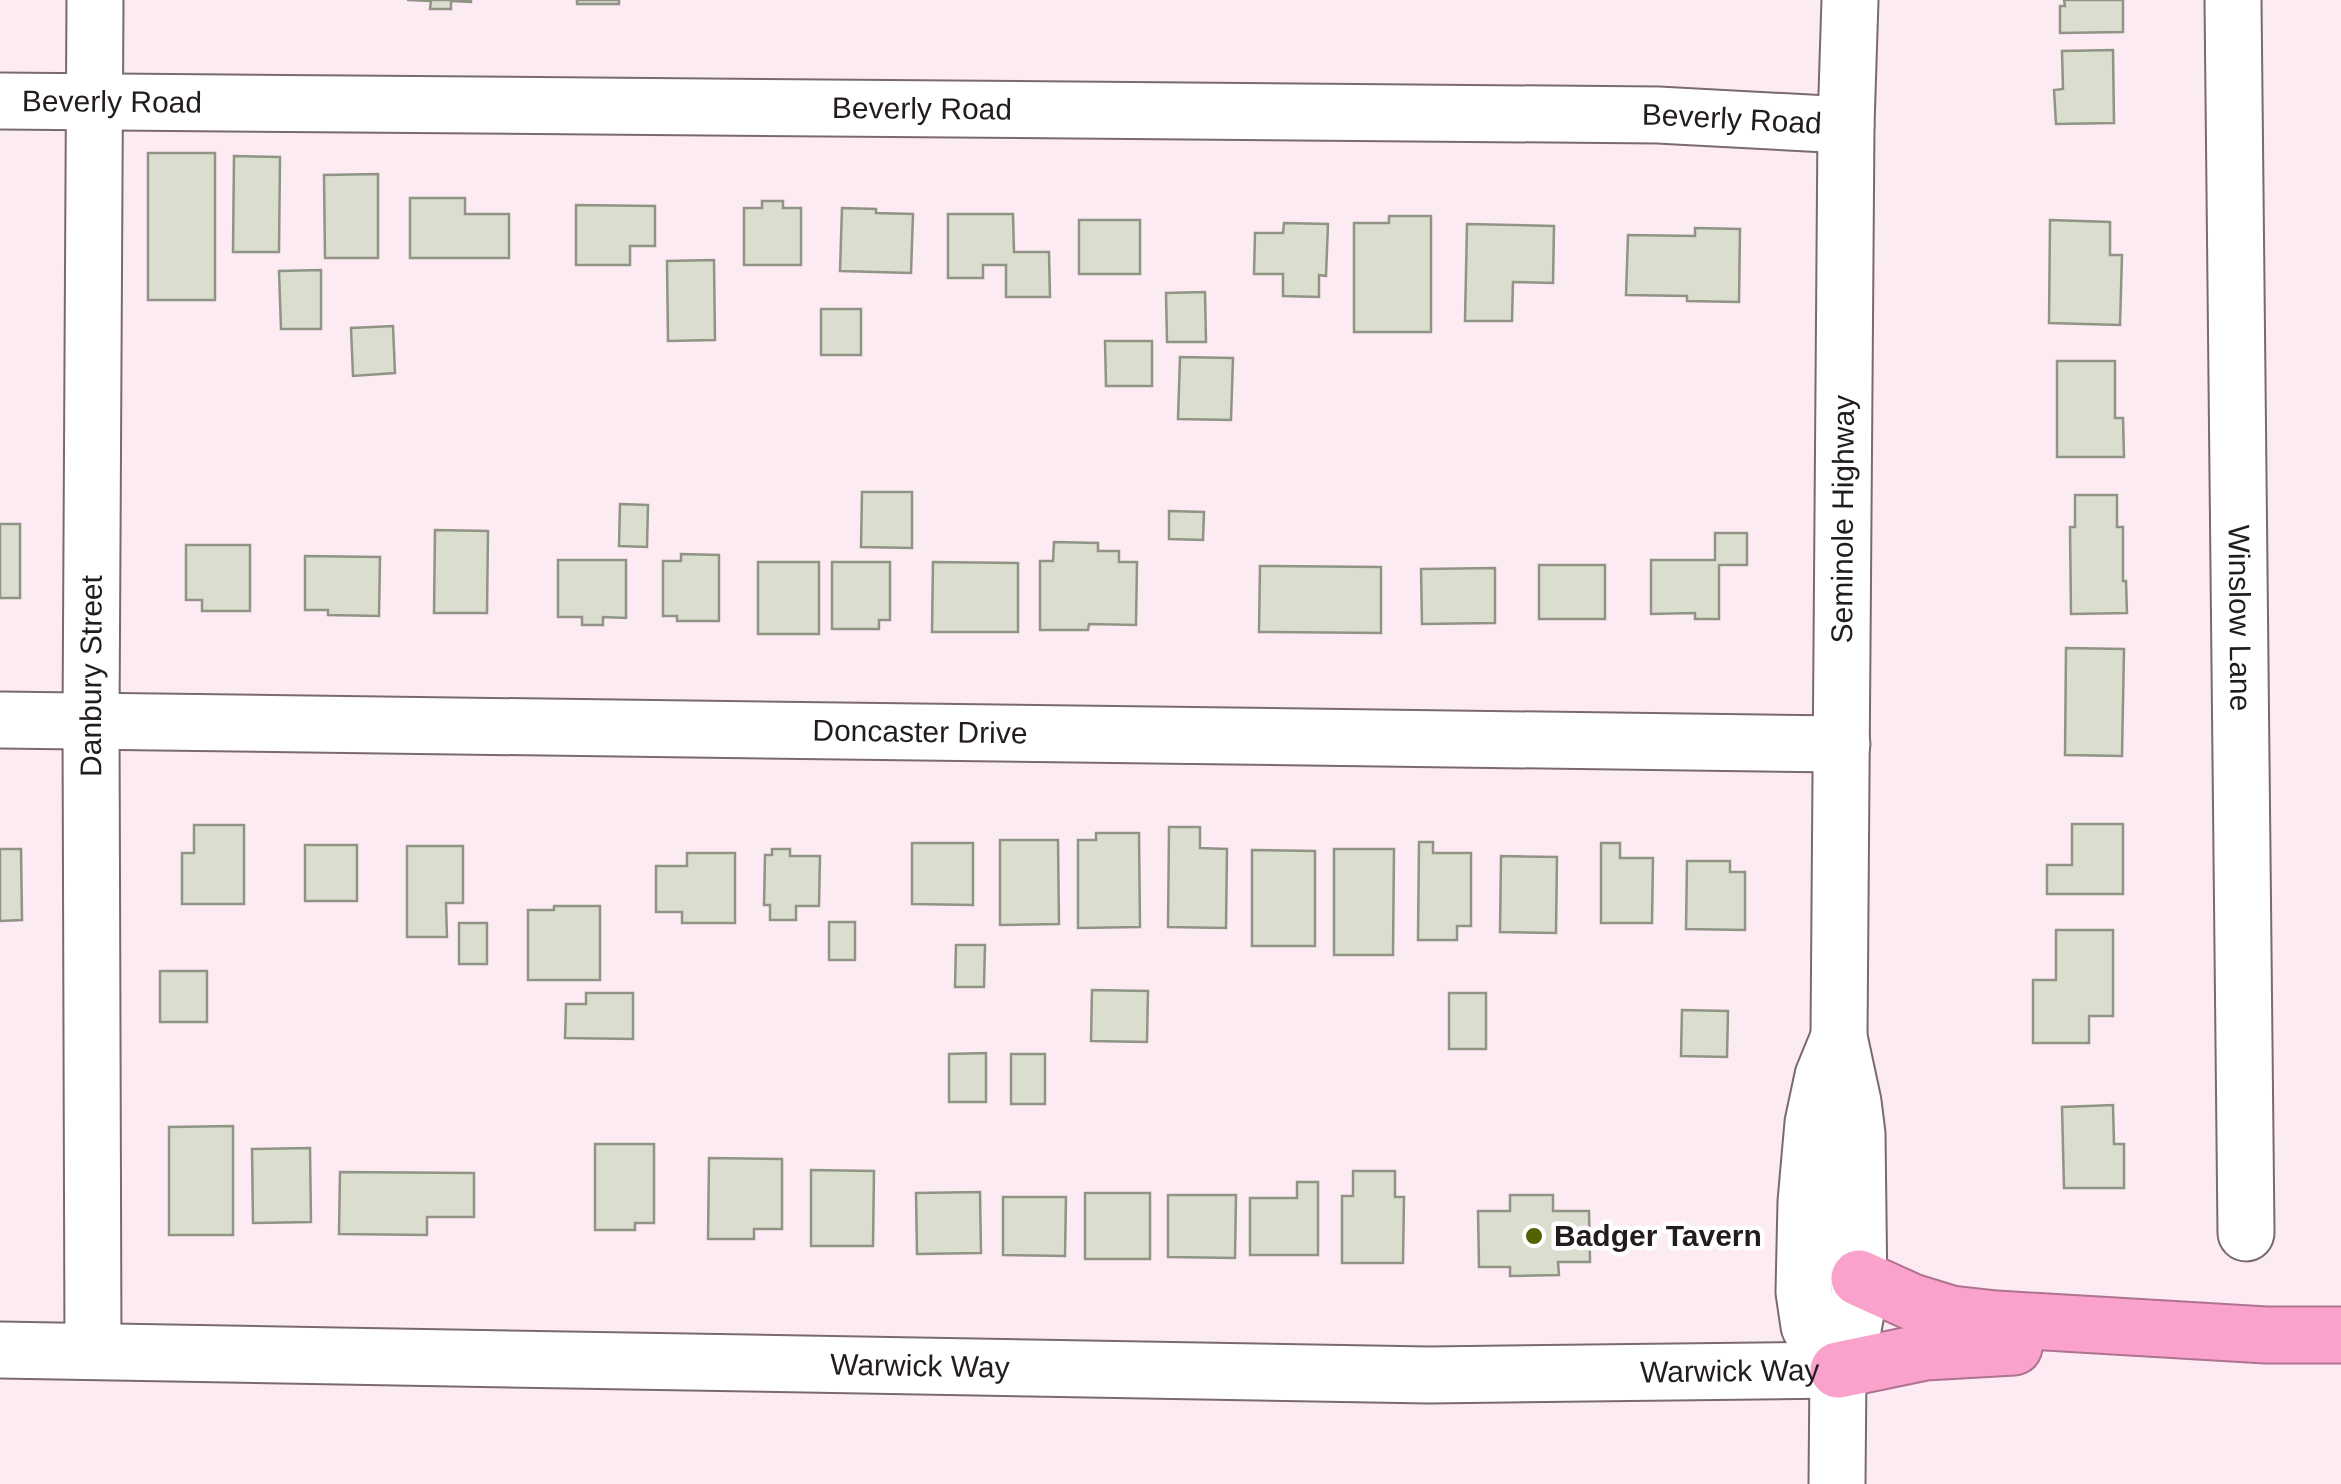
<svg xmlns="http://www.w3.org/2000/svg" width="2341" height="1484" font-family="Arial,sans-serif">
<style>
.building{fill:#dbdece;stroke:#909485;stroke-width:2.5}
.lines{fill:none;stroke-linecap:round;stroke-linejoin:round}
.minor-casing{stroke:#796a70;stroke-width:59}
.highway-casing{stroke:#ae738f;stroke-width:59}
.minor{stroke:#fff;stroke-width:55}
.highway{stroke:#faa2cc;stroke-width:55}
.poi-dot{fill:#556202;stroke:#fff;stroke-width:4}
.labels{text-anchor:middle;stroke-width:9;stroke-linejoin:round;paint-order:stroke}
.street-label{font-size:30px;fill:#221c1e;stroke:#fff}
.poi-label{font-size:30px;font-weight:bold;fill:#221c1e;stroke:#fff;text-anchor:start}
</style>
<rect width="100%" height="100%" fill="#fdebf3"/>
<path class="building" d="M 407,0 L 471,0 L 471,2 L 451,1 L 451,9 L 430,9 L 431,1 Z
M 577,0 L 619,0 L 619,4 L 577,4 Z
M 2064,0 L 2123,0 L 2123,32 L 2060,33 L 2060,6 L 2065,6 Z
M 2113,50 L 2114,123 L 2056,124 L 2054,90 L 2063,89 L 2062,51 Z
M 148,153 L 215,153 L 215,300 L 148,300 Z
M 234,156 L 280,157 L 279,252 L 233,252 Z
M 378,174 L 378,258 L 325,258 L 324,175 Z
M 410,198 L 465,198 L 465,214 L 509,214 L 509,258 L 410,258 Z
M 762,201 L 783,201 L 783,208 L 801,208 L 801,265 L 744,265 L 744,208 L 762,208 Z
M 576,205 L 655,206 L 655,246 L 630,246 L 630,265 L 576,265 Z
M 842,208 L 876,209 L 876,213 L 913,214 L 911,273 L 840,271 Z
M 948,214 L 1013,214 L 1014,252 L 1049,252 L 1050,297 L 1006,297 L 1006,265 L 983,265 L 983,278 L 948,278 Z
M 1389,216 L 1431,216 L 1431,332 L 1354,332 L 1354,223 L 1389,223 Z
M 1079,220 L 1140,220 L 1140,274 L 1079,274 Z
M 2050,220 L 2110,222 L 2110,255 L 2122,255 L 2120,325 L 2049,323 Z
M 1284,223 L 1328,224 L 1326,276 L 1319,275 L 1319,297 L 1283,296 L 1283,274 L 1254,274 L 1255,233 L 1283,233 Z
M 1467,224 L 1554,226 L 1553,283 L 1513,282 L 1512,321 L 1465,321 Z
M 1695,228 L 1740,229 L 1739,302 L 1687,301 L 1687,296 L 1626,295 L 1628,235 L 1695,236 Z
M 714,260 L 715,340 L 668,341 L 667,261 Z
M 321,270 L 321,329 L 281,329 L 279,271 Z
M 1205,292 L 1206,342 L 1167,342 L 1166,293 Z
M 821,309 L 861,309 L 861,355 L 821,355 Z
M 393,326 L 395,373 L 353,376 L 351,328 Z
M 1105,341 L 1152,341 L 1152,386 L 1106,386 Z
M 1180,357 L 1233,358 L 1231,420 L 1178,419 Z
M 2057,361 L 2115,361 L 2115,418 L 2123,418 L 2124,457 L 2057,457 Z
M 862,492 L 912,492 L 912,548 L 861,547 Z
M 2075,495 L 2117,495 L 2117,527 L 2123,527 L 2123,581 L 2126,581 L 2127,613 L 2071,614 L 2070,527 L 2075,527 Z
M 620,504 L 648,505 L 647,547 L 619,546 Z
M 1169,511 L 1204,512 L 1203,540 L 1169,539 Z
M 0,524 L 20,524 L 20,598 L 0,598 Z
M 435,530 L 488,531 L 487,613 L 434,613 Z
M 1715,533 L 1747,533 L 1747,565 L 1719,565 L 1719,619 L 1695,619 L 1695,613 L 1651,614 L 1651,560 L 1715,560 Z
M 1054,542 L 1098,543 L 1098,551 L 1119,551 L 1119,562 L 1137,562 L 1136,625 L 1089,624 L 1088,630 L 1040,630 L 1040,561 L 1053,561 Z
M 186,545 L 250,545 L 250,611 L 202,611 L 202,600 L 186,600 Z
M 681,554 L 719,555 L 719,621 L 677,621 L 677,616 L 663,616 L 663,561 L 681,561 Z
M 305,556 L 380,557 L 379,616 L 328,615 L 328,610 L 305,610 Z
M 558,560 L 626,560 L 626,618 L 603,617 L 603,625 L 582,625 L 582,617 L 558,617 Z
M 758,562 L 819,562 L 819,634 L 758,634 Z
M 832,562 L 890,562 L 890,620 L 879,620 L 879,629 L 832,629 Z
M 933,562 L 1018,563 L 1018,632 L 932,632 Z
M 1539,565 L 1605,565 L 1605,619 L 1539,619 Z
M 1260,566 L 1381,567 L 1381,633 L 1259,632 Z
M 1495,568 L 1495,623 L 1422,624 L 1421,569 Z
M 2066,648 L 2124,649 L 2122,756 L 2065,755 Z
M 2072,824 L 2123,824 L 2123,894 L 2047,894 L 2047,865 L 2072,865 Z
M 194,825 L 244,825 L 244,904 L 182,904 L 182,853 L 194,853 Z
M 1169,827 L 1200,827 L 1200,848 L 1227,849 L 1226,928 L 1168,927 Z
M 1096,833 L 1139,833 L 1140,927 L 1078,928 L 1078,840 L 1096,840 Z
M 1000,840 L 1058,840 L 1059,924 L 1000,925 Z
M 1419,842 L 1433,842 L 1433,853 L 1471,853 L 1471,926 L 1457,926 L 1457,940 L 1418,940 Z
M 912,843 L 973,843 L 973,905 L 912,904 Z
M 1601,843 L 1620,843 L 1620,858 L 1653,858 L 1652,923 L 1601,923 Z
M 305,845 L 357,845 L 357,901 L 305,901 Z
M 407,846 L 463,846 L 463,903 L 446,903 L 447,937 L 407,937 Z
M 0,849 L 21,849 L 22,920 L 0,921 Z
M 772,849 L 790,849 L 790,856 L 820,856 L 819,906 L 796,906 L 796,920 L 770,920 L 770,905 L 764,905 L 765,855 L 772,855 Z
M 1334,849 L 1394,849 L 1393,955 L 1334,955 Z
M 1252,850 L 1315,851 L 1315,946 L 1252,946 Z
M 687,853 L 735,853 L 735,923 L 682,923 L 682,912 L 656,912 L 656,866 L 687,866 Z
M 1501,856 L 1557,857 L 1556,933 L 1500,932 Z
M 1687,861 L 1730,861 L 1730,872 L 1745,872 L 1745,930 L 1686,929 Z
M 554,906 L 600,906 L 600,980 L 528,980 L 528,910 L 554,910 Z
M 829,922 L 855,922 L 855,960 L 829,960 Z
M 459,923 L 487,923 L 487,964 L 459,964 Z
M 2056,930 L 2113,930 L 2113,1016 L 2089,1016 L 2089,1043 L 2033,1043 L 2033,980 L 2056,980 Z
M 956,945 L 985,945 L 984,987 L 955,987 Z
M 160,971 L 207,971 L 207,1022 L 160,1022 Z
M 1092,990 L 1148,991 L 1147,1042 L 1091,1041 Z
M 586,993 L 633,993 L 633,1039 L 565,1038 L 566,1004 L 586,1004 Z
M 1449,993 L 1486,993 L 1486,1049 L 1449,1049 Z
M 1682,1010 L 1728,1011 L 1727,1057 L 1681,1056 Z
M 986,1053 L 986,1102 L 949,1102 L 949,1054 Z
M 1011,1054 L 1045,1054 L 1045,1104 L 1011,1104 Z
M 2113,1105 L 2114,1144 L 2124,1144 L 2124,1188 L 2064,1188 L 2062,1107 Z
M 233,1126 L 233,1235 L 169,1235 L 169,1127 Z
M 595,1144 L 654,1144 L 654,1223 L 635,1223 L 635,1230 L 595,1230 Z
M 310,1148 L 311,1222 L 253,1223 L 252,1149 Z
M 709,1158 L 782,1159 L 782,1229 L 754,1229 L 754,1239 L 708,1239 Z
M 811,1170 L 874,1171 L 873,1246 L 811,1246 Z
M 1353,1171 L 1395,1171 L 1395,1197 L 1404,1197 L 1403,1263 L 1342,1263 L 1342,1196 L 1353,1196 Z
M 340,1172 L 474,1173 L 474,1217 L 427,1217 L 427,1235 L 339,1234 Z
M 1297,1182 L 1318,1182 L 1318,1255 L 1250,1255 L 1250,1198 L 1297,1198 Z
M 980,1192 L 981,1253 L 917,1254 L 916,1193 Z
M 1085,1193 L 1150,1193 L 1150,1259 L 1085,1259 Z
M 1168,1195 L 1236,1195 L 1235,1258 L 1168,1257 Z
M 1510,1195 L 1553,1195 L 1553,1211 L 1589,1211 L 1590,1262 L 1558,1262 L 1559,1275 L 1510,1276 L 1510,1267 L 1479,1267 L 1478,1211 L 1510,1211 Z
M 1003,1197 L 1066,1197 L 1065,1256 L 1003,1255 Z"/>
<g class="lines">
<g class="minor-casing">
<g id="minor">
<path id="s1" d="M 2233,0 L 2246,1233"/>
<path id="s2" d="M 0,101 L 1658,115 L 1846,125"/>
<path id="s3" d="M 0,720 L 1842,744"/>
<path id="s4" d="M 0,1350 L 1429,1375 L 1838,1370"/>
<path id="s5" d="M 93,1351 L 91,721 L 95,0"/>
<path d="M 1838,1370 L 1823,1351 L 1809,1326 L 1804,1292 L 1806,1202 L 1813,1123 L 1823,1076 L 1839,1037"/>
<path id="s6" d="M 1837,1484 L 1838,1370 L 1852,1335 L 1859,1296 L 1857,1134 L 1853,1102 L 1839,1037 L 1846,125 L 1850,0"/>
</g>
</g>
<g class="highway-casing">
<path id="highway" d="M 1859,1278 L 1912,1302 L 1951,1314 L 1996,1319 L 2266,1335 L 2341,1335
M 1838,1370 L 1925,1352 L 2014,1347"/>
</g>
<use href="#minor" class="minor"/>
<use href="#highway" class="highway"/>
</g>
<circle class="poi-dot" cx="1534" cy="1236" r="10"/>
<g class="labels">
<g class="street-label">
<text dy="10" stroke="none"><textPath href="#s2" startOffset="112">Beverly Road</textPath></text>
<text dy="10" stroke="none"><textPath href="#s2" startOffset="922">Beverly Road</textPath></text>
<text dy="10" stroke="none"><textPath href="#s2" startOffset="1732">Beverly Road</textPath></text>
<text dy="10" stroke="none"><textPath href="#s6" startOffset="970">Seminole Highway</textPath></text>
<text dy="10" stroke="none"><textPath href="#s1" startOffset="618">Winslow Lane</textPath></text>
<text dy="10" stroke="none"><textPath href="#s5" startOffset="675">Danbury Street</textPath></text>
<text dy="10" stroke="none"><textPath href="#s3" startOffset="920">Doncaster Drive</textPath></text>
<text dy="10" stroke="none"><textPath href="#s4" startOffset="920">Warwick Way</textPath></text>
<text dy="10" stroke="none"><textPath href="#s4" startOffset="1730">Warwick Way</textPath></text>
</g>
<g class="poi-label">
<text x="1554" y="1246">Badger Tavern</text>
</g>
</g>
</svg>
